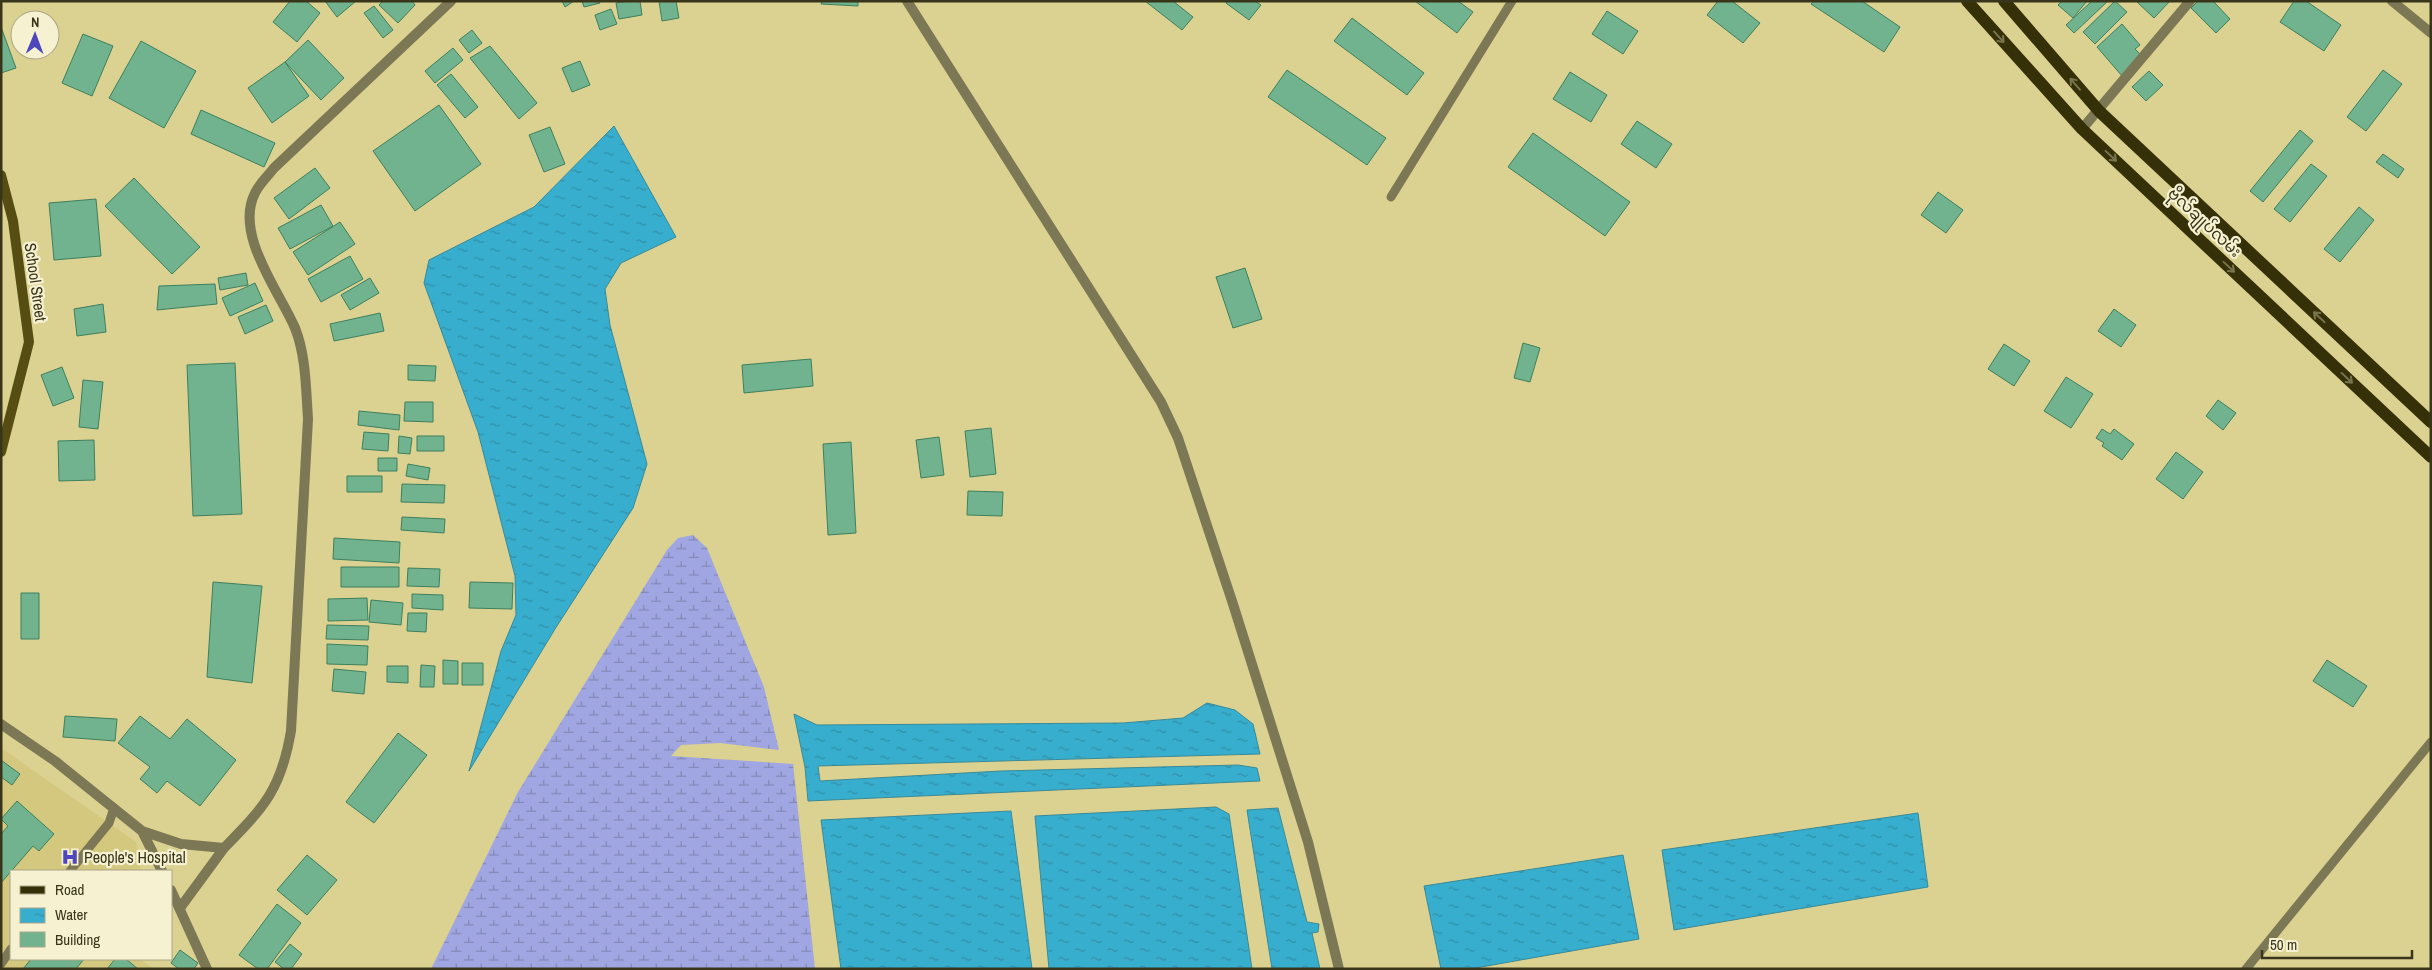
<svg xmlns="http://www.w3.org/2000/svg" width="2432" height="970" font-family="'Archivo Narrow','Noto Sans Myanmar',sans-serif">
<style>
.built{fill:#d4c87f}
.wetland{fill:url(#wetland-marsh)}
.water{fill:url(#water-ripples);stroke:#388a98}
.building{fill:#71b28f;stroke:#3e7f5e}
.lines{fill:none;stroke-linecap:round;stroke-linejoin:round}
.lane{stroke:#7c7754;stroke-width:9}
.street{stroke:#7c7754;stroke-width:10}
.secondary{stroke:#564d13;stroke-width:10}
.primary{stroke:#363008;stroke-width:12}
.oneway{stroke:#79744e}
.labels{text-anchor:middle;stroke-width:4.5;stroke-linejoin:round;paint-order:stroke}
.street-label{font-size:16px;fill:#39351a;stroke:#f6f1d1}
.poi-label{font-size:16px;fill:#39351a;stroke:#f6f1d1;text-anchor:start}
</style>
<defs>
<pattern id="wetland-marsh" width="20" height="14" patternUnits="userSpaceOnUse" patternTransform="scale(1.25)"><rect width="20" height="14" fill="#a0a6e1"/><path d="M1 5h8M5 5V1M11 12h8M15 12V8" fill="none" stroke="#8388b6"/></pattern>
<pattern id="water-ripples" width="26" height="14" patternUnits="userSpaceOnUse" patternTransform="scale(1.25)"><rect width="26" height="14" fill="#38aece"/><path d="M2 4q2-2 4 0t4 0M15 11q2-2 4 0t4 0" fill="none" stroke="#308ea6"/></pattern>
</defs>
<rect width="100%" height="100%" fill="#dbd190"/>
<path class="built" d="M 1,748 L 136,842 L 141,871 L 11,871 L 11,959 L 140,959 L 154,969 L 1,969 Z"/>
<path class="wetland" d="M 693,535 L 707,548 L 764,687 L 779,750 L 720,743 L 681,745 L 671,756 L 793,764 L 815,969 L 431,969 L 518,792 L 667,550 L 678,538 Z"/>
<path class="water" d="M 614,126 L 676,237 L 621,263 L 605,289 L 610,325 L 647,464 L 633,508 L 555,629 L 469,771 L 501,651 L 516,615 L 515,576 L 478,432 L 424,283 L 429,260 L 534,207 Z
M 1207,703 L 1235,710 L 1253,724 L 1260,754 L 818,766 L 820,781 L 1001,771 L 1238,765 L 1257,768 L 1260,781 L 808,801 L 805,767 L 794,714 L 817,725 L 1123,723 L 1183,718 Z
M 1216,807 L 1229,814 L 1252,969 L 1049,969 L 1035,816 Z
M 1278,808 L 1307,922 L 1319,924 L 1318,932 L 1312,933 L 1320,969 L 1272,969 L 1247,810 Z
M 1011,811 L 1032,969 L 841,969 L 821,820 Z
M 1918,813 L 1928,887 L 1674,930 L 1662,850 Z
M 1623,855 L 1639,939 L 1470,969 L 1441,969 L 1424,886 Z"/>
<path class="building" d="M 290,1 L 306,1 L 320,13 L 297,42 L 273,22 Z
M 325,1 L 356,1 L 337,17 Z
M 383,1 L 412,1 L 415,5 L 398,23 L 379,5 Z
M 562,1 L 574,1 L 565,7 Z
M 582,1 L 599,1 L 600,3 L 584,7 Z
M 628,1 L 640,1 L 642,15 L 619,19 L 616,3 Z
M 659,1 L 676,1 L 679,18 L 662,21 Z
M 822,1 L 858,1 L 858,6 L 821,4 Z
M 1145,1 L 1173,1 L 1193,17 L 1182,30 Z
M 1227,1 L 1255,1 L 1261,5 L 1249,20 L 1226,3 Z
M 1415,1 L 1458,1 L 1473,12 L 1457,33 Z
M 1718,1 L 1732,1 L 1760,23 L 1743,43 L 1707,15 Z
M 1814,1 L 1862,1 L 1900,27 L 1884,52 L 1811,4 Z
M 2062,1 L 2087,1 L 2073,18 L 2058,5 Z
M 2092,1 L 2108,1 L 2074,33 L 2066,25 Z
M 2115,1 L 2127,12 L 2095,44 L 2083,32 Z
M 2136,1 L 2170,1 L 2154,18 Z
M 2198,1 L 2213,1 L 2230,19 L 2216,33 L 2191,8 Z
M 2294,1 L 2306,1 L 2341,25 L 2324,51 L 2280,22 Z
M 374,6 L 393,30 L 383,38 L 364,13 Z
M 611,9 L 617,24 L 600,30 L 595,15 Z
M 1607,11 L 1638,31 L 1623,54 L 1592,34 Z
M 1352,18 L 1424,73 L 1407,95 L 1334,41 Z
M 2122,24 L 2140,45 L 2135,49 L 2142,56 L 2122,76 L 2097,47 Z
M 1,27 L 16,68 L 1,73 Z
M 472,30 L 482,43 L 469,53 L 459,40 Z
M 83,34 L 113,46 L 92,96 L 62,83 Z
M 308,40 L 344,78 L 321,100 L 285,62 Z
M 141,41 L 196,71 L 164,128 L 109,98 Z
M 490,46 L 537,103 L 519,119 L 470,58 Z
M 453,48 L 463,60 L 435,83 L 425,71 Z
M 580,61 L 590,85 L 572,92 L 562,68 Z
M 285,62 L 309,96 L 272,123 L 248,88 Z
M 1287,70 L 1386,138 L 1367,165 L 1268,97 Z
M 2383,70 L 2402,84 L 2366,131 L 2347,117 Z
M 2149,71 L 2163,85 L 2146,101 L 2132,87 Z
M 1570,72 L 1607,95 L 1591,122 L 1553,99 Z
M 451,74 L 478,107 L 465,118 L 437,85 Z
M 439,105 L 481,164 L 415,211 L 373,151 Z
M 201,110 L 275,143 L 264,167 L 191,134 Z
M 1637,121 L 1672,144 L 1656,168 L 1621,144 Z
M 550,127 L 565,164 L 544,172 L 529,135 Z
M 2300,130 L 2313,141 L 2263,202 L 2250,191 Z
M 1533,133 L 1630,202 L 1605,236 L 1508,167 Z
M 2383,154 L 2404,169 L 2398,178 L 2376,162 Z
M 2311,164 L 2327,176 L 2290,222 L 2274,209 Z
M 315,168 L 330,188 L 289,219 L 274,198 Z
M 134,178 L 200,247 L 172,274 L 105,206 Z
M 1938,192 L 1963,210 L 1946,233 L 1921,215 Z
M 96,199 L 101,256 L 54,260 L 49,203 Z
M 321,205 L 333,226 L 290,249 L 278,228 Z
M 2359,207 L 2374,220 L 2340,262 L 2324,249 Z
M 340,222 L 355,244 L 308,275 L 293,252 Z
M 350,256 L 363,279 L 321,302 L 308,279 Z
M 1245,268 L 1262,319 L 1233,328 L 1216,277 Z
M 246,273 L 248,285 L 220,290 L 218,278 Z
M 370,278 L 379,293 L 350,310 L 341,295 Z
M 255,283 L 263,301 L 230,316 L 222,298 Z
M 215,284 L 217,304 L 157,310 L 159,286 Z
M 103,304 L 106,332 L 77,336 L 74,309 Z
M 266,305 L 273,321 L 245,334 L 238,317 Z
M 2114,309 L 2136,325 L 2121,347 L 2098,331 Z
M 380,313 L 384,331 L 334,341 L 330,324 Z
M 1523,343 L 1540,348 L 1530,382 L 1514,378 Z
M 2004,344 L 2030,361 L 2014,386 L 1988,369 Z
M 811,359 L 813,386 L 744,393 L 742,365 Z
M 235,363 L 242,514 L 193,516 L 187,365 Z
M 408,365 L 436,366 L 435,381 L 408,380 Z
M 62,367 L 74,398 L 53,406 L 41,375 Z
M 2066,377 L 2093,394 L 2071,428 L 2044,411 Z
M 83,380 L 103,382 L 98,429 L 79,427 Z
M 2218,400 L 2236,413 L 2223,430 L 2206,416 Z
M 405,402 L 433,402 L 433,422 L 404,421 Z
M 359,411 L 400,415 L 399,430 L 358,425 Z
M 991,428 L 996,474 L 970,477 L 965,431 Z
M 2102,429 L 2110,434 L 2114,429 L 2134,444 L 2122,460 L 2102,446 L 2104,443 L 2096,438 Z
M 364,432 L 389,434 L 388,451 L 362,449 Z
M 399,436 L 412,438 L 410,454 L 398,453 Z
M 417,436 L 444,436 L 444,451 L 417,451 Z
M 939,437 L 944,475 L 921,478 L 916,440 Z
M 94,440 L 95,480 L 59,481 L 58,441 Z
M 851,442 L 856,533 L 828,535 L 823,444 Z
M 2176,452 L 2203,472 L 2183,499 L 2156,479 Z
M 378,458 L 397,458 L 397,471 L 378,471 Z
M 408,464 L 430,468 L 428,480 L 406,476 Z
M 347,476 L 382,476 L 382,492 L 347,492 Z
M 402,484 L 445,485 L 444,503 L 401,502 Z
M 968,491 L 1003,492 L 1002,516 L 967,515 Z
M 402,517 L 445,519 L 444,533 L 401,530 Z
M 334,538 L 400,542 L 399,563 L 333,559 Z
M 341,567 L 399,567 L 399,587 L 341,587 Z
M 408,568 L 440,569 L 439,587 L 407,586 Z
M 213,582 L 262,586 L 252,683 L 207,677 Z
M 470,582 L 513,583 L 512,609 L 469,608 Z
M 21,593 L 39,593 L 39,639 L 21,639 Z
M 412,594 L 443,595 L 443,610 L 412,608 Z
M 367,598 L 368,620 L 328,621 L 328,599 Z
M 371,600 L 403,603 L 401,625 L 369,622 Z
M 408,613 L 427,613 L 426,632 L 407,631 Z
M 327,625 L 369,626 L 368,640 L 326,639 Z
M 327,644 L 368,646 L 367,665 L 327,664 Z
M 443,660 L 458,661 L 458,684 L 443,684 Z
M 2327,660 L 2367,686 L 2353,707 L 2313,681 Z
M 462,663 L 483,663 L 483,685 L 462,685 Z
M 421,665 L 435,666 L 434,687 L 420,687 Z
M 387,666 L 408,666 L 408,683 L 387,682 Z
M 334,669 L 366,672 L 364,694 L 332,691 Z
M 65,716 L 117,719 L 115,741 L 63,737 Z
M 140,716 L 170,739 L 187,719 L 236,760 L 200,806 L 167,781 L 157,793 L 140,779 L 150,767 L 118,743 Z
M 398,733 L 427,755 L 374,823 L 346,802 Z
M 1,760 L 20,774 L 12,785 L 1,777 Z
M 17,801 L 54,834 L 39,851 L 33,846 L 1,883 L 1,834 L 8,826 L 1,819 Z
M 307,855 L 337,880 L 307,915 L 277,890 Z
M 277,904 L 301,923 L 267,969 L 258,969 L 239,955 Z
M 290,944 L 302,954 L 291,969 L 284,969 L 275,962 Z
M 180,950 L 198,963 L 194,969 L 179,969 L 171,963 Z
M 31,959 L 84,959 L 76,969 L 23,969 Z
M 115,959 L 126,959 L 138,969 L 107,969 Z"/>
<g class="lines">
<path class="lane" d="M 1391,197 L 1512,1
M 70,871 L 109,823 L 114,808
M 1,964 L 11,949
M 2246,969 L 2431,742"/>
<path class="street" d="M 907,1 L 1161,402 L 1178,438 L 1233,604 L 1308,842 L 1339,969
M 2392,1 L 2431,33
M 2082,129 L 2190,1
M 1,724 L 55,761 L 142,831 L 181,844 L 224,848 L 180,908
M 142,831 L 162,871
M 224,848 C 264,807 281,790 291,731 L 308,419 C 306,390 306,355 295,328 C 279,291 234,234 255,193 C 259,184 268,176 274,168 L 451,1
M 171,890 L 207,969"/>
<path class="secondary" d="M 1,175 L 13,221 L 29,342 L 1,452"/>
<path class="primary" d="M 1967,1 L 2082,129 L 2431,457
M 2004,1 L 2099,111 L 2431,422"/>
</g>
<defs><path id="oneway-shaft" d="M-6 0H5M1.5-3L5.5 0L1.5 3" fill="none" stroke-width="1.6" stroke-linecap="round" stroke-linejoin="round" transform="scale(1.25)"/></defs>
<g class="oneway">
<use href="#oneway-shaft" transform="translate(1999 37) rotate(48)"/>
<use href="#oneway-shaft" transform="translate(2075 84) rotate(-131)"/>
<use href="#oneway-shaft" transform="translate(2111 156) rotate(43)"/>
<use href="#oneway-shaft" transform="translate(2229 267) rotate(43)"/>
<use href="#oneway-shaft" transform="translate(2319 317) rotate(-137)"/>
<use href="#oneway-shaft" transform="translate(2347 378) rotate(43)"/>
</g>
<defs>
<g id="hospital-bare" transform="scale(1.35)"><path d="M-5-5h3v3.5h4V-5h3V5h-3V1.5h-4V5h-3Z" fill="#4e46bd" stroke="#f6f1d1" stroke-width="2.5" paint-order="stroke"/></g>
</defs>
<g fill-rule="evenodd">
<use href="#hospital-bare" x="70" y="857"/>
</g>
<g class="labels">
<g class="street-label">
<text transform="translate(2205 222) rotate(43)" y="6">ဗိုလ်ချုပ်လမ်း</text>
<text transform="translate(36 282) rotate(82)" y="6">School Street</text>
</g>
<g class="poi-label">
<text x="84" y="863">People's Hospital</text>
</g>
</g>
<rect width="2432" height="970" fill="none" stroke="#39351a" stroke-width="5"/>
<rect x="10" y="870" width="162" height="90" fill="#f6f1d1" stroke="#aaa688"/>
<rect x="20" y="886" width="25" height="8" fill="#363008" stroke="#aaa688"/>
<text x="55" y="895" font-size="15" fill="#39351a">Road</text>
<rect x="20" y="908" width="25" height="15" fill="url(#water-ripples)" stroke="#aaa688"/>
<text x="55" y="920" font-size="15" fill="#39351a">Water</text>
<rect x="20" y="932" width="25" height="15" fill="#71b28f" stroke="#aaa688"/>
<text x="55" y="945" font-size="15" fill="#39351a">Building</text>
<g transform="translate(35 35) rotate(1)"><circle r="24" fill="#f6f1d1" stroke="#aaa688"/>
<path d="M0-4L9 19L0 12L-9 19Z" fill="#4e46bd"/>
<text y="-8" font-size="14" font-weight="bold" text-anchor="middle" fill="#39351a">N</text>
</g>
<path d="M2262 950v8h150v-8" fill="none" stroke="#39351a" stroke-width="2.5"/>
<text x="2270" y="950" font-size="15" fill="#39351a" stroke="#f6f1d1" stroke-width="4" paint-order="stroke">50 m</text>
</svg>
